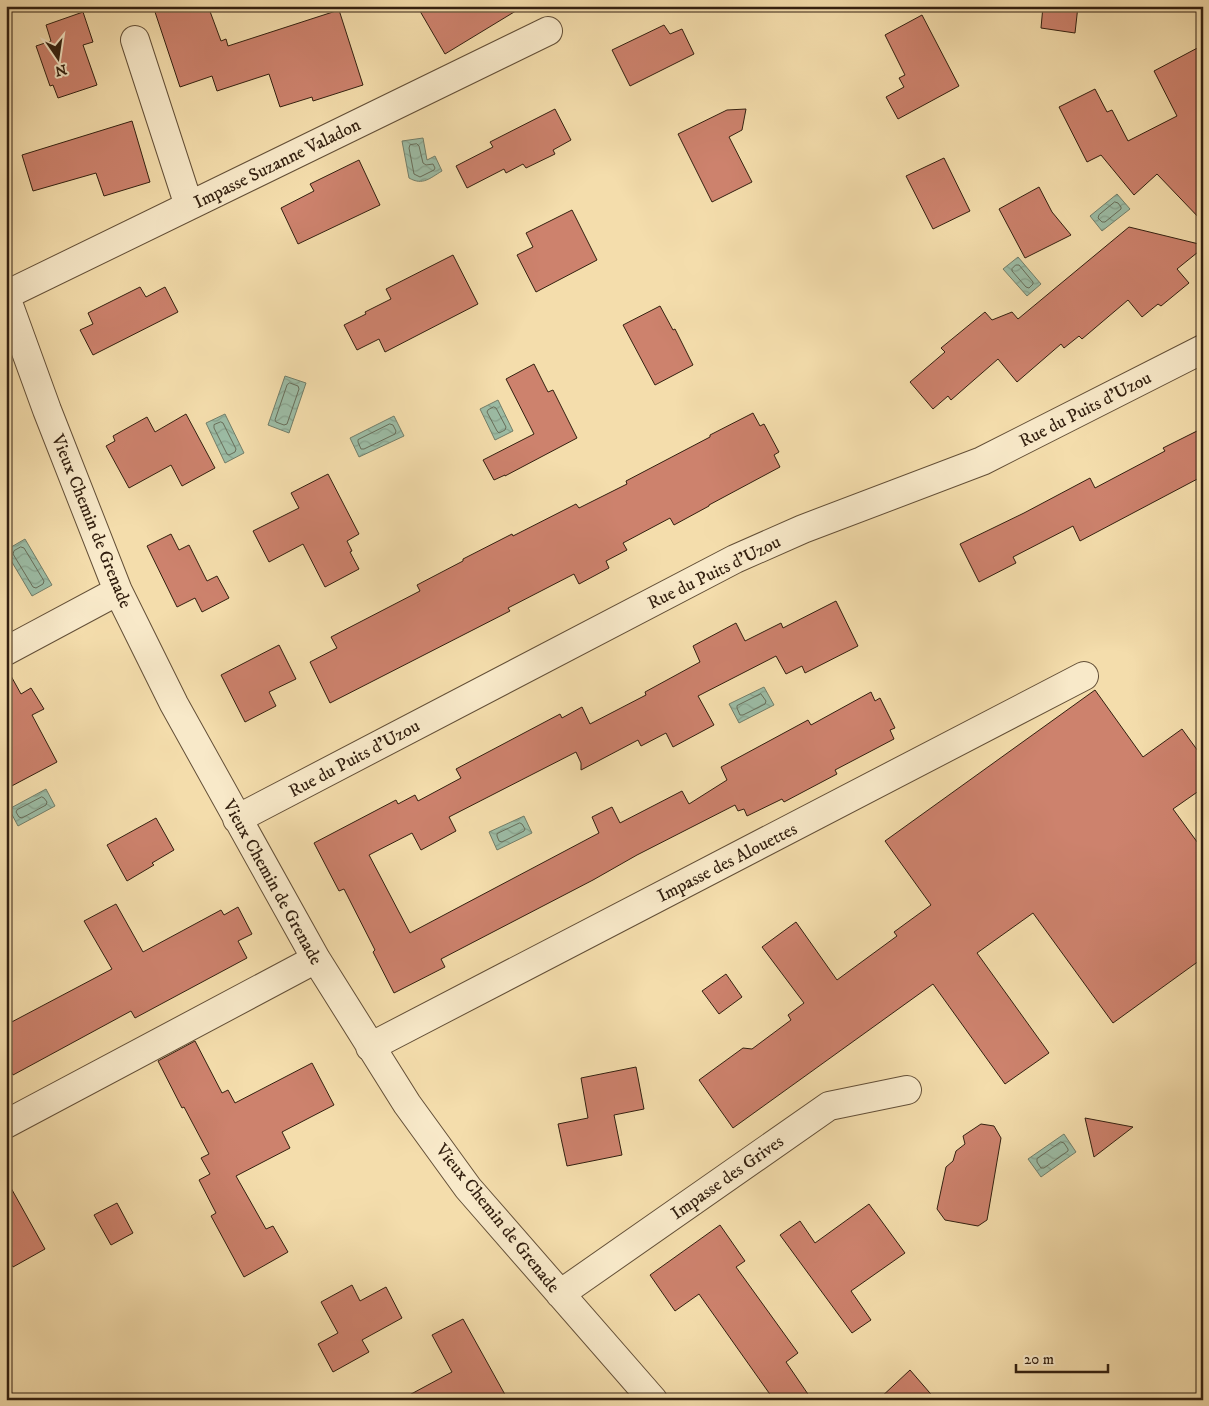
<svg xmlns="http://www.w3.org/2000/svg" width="1209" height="1406" font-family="'IM FELL DW Pica',serif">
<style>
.water{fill:url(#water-waves);stroke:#727e69}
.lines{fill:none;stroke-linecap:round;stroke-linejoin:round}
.shore{stroke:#686e5a;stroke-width:1}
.building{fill:#cd826d;stroke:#332010}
.minor-casing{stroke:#634f37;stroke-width:30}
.minor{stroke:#f8e9c9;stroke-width:28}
.labels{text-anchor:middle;stroke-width:5;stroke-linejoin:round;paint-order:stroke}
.street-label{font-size:18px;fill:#332010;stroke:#f8e9c9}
</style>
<defs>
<pattern id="water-waves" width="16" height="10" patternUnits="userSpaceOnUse" patternTransform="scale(1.25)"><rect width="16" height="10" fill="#9cbca5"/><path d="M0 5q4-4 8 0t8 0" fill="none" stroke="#87a18d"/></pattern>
</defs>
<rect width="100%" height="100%" fill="#f4ddac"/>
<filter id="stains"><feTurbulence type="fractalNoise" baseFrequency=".004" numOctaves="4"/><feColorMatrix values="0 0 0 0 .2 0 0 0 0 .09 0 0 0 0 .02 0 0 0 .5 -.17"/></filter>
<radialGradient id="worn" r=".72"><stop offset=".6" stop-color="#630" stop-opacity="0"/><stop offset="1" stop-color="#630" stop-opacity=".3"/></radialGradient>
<path class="water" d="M 423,138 L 427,160 L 435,156 L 442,171 C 430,178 423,186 409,178 L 402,141 Z
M 1117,194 L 1130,209 L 1102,231 L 1090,216 Z
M 1018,257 L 1041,284 L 1027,296 L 1003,269 Z
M 285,376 L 306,383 L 289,433 L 268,425 Z
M 498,400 L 513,431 L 495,440 L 480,409 Z
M 225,414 L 244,453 L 225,463 L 206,423 Z
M 394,416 L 404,436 L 359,457 L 350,438 Z
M 25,539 L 52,585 L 32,596 L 6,552 L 6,550 Z
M 764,687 L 774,705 L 739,723 L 729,704 Z
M 46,789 L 55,806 L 18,826 L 9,809 Z
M 524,816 L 532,833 L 497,850 L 489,832 Z
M 1064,1134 L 1076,1152 L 1041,1177 L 1028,1159 Z"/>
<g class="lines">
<path class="shore" d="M 417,144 L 419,146 L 423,163 L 426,165 L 433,164 L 435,168 L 434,170 L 420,177 L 414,174 L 409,148 L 410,145 Z
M 1115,202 L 1118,203 L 1121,207 L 1121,209 L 1105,222 L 1102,222 L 1098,218 L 1099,215 Z
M 1016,265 L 1019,265 L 1033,282 L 1033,284 L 1029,288 L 1026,287 L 1012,271 L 1012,269 Z
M 290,383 L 298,386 L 299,389 L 287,424 L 284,425 L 276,422 L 275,420 L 287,385 Z
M 494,407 L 496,408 L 506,427 L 505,430 L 499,433 L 497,431 L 487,412 L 488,410 Z
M 221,422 L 223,423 L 236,449 L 235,452 L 229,455 L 227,454 L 214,428 L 214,425 Z
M 390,424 L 393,425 L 396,431 L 395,434 L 364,449 L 361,449 L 358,442 L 358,440 Z
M 21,547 L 24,548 L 44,581 L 43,584 L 36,588 L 33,587 L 13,554 L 14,551 Z
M 761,694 L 766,701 L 765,704 L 743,715 L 740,715 L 737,708 L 737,706 Z
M 42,797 L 44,798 L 47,802 L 46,805 L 22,818 L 19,817 L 16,812 L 17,810 Z
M 520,823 L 522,824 L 525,829 L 524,831 L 502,842 L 499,841 L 497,836 L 497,834 Z
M 1061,1142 L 1064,1143 L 1068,1149 L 1068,1151 L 1044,1168 L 1041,1168 L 1037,1162 L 1037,1159 Z"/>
</g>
<path class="building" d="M 153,6 L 208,6 L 221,41 L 226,39 L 228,46 L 339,10 L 363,85 L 313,101 L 312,97 L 280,107 L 269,74 L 217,91 L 212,76 L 180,87 Z
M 417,6 L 524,6 L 445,54 Z
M 1043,6 L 1078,6 L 1075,33 L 1041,28 Z
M 83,12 L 93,42 L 83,45 L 97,85 L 58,98 L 53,85 L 50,86 L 36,46 L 51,41 L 46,25 Z
M 922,15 L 959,86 L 898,119 L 886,97 L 904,87 L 899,78 L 905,75 L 885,35 Z
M 664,25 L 670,34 L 682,29 L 694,54 L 630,86 L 612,50 Z
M 1203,45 L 1203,222 L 1157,174 L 1134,195 L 1101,155 L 1087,162 L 1059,107 L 1095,89 L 1107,112 L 1112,110 L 1128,141 L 1177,116 L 1154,71 Z
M 555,109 L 571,140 L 553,150 L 555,154 L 526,168 L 523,164 L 506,173 L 504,169 L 467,188 L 456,166 L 493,147 L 490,142 Z
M 746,109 L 742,130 L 729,137 L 752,182 L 712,202 L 678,134 L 727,110 Z
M 132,121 L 150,182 L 104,196 L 96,173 L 33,191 L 22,155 Z
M 944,158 L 970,211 L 933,229 L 906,176 Z
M 359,160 L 380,205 L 298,244 L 281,208 L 314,191 L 310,184 Z
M 1039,187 L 1052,212 L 1071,235 L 1025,258 L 999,209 Z
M 572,210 L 597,260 L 536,292 L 517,255 L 533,247 L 526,233 Z
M 1129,227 L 1203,245 L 1203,248 L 1177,269 L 1189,283 L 1161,306 L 1158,304 L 1142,317 L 1128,300 L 1082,339 L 1079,336 L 1064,348 L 1061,344 L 1017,382 L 998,359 L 951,400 L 948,396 L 933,409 L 910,382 L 945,352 L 941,348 L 985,312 L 992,320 L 1012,312 L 1018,319 Z
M 453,255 L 478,304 L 385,352 L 379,339 L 357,350 L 344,325 L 366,314 L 365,312 L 391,299 L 386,289 Z
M 140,287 L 146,297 L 165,287 L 178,312 L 93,355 L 80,330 L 93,324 L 88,313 Z
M 660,306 L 673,330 L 675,329 L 693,365 L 655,385 L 623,325 Z
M 534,364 L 548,392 L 553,390 L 577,438 L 505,476 L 505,475 L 494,480 L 483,460 L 534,434 L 506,379 Z
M 753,413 L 760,426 L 764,424 L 779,452 L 774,455 L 780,467 L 709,505 L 709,506 L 674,525 L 670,518 L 623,543 L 627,550 L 606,561 L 609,568 L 579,584 L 574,574 L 508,608 L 510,611 L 330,703 L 310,662 L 337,648 L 331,637 L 420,591 L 417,585 L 463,561 L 463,559 L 512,534 L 513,536 L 576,504 L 579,508 L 627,484 L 626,481 L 710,437 L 710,435 Z
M 186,414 L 215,468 L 182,486 L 171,465 L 129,488 L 106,446 L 115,441 L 113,436 L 147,417 L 155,432 Z
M 1203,428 L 1203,476 L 1080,541 L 1073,526 L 1013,557 L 1016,563 L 979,582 L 960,544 L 1024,513 L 1090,478 L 1095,488 L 1165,451 L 1163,448 Z
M 328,474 L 359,534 L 347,541 L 352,551 L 350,552 L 359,569 L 325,587 L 303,544 L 269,562 L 253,531 L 299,508 L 291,493 Z
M 171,534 L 179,550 L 189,545 L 207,581 L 217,576 L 229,598 L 202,612 L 195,598 L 177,607 L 147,546 Z
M 836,601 L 858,646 L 805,673 L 802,666 L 786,674 L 776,656 L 698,696 L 714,725 L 673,747 L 666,733 L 641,746 L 638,740 L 581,770 L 581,763 L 576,752 L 449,817 L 456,831 L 421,850 L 412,833 L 369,855 L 410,933 L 599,833 L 592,817 L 612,807 L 620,823 L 682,791 L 689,804 L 727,780 L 721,767 L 808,720 L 811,725 L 871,692 L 875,701 L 880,698 L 895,728 L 890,730 L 894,739 L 835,770 L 837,774 L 784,802 L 782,799 L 747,816 L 744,809 L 738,811 L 735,805 L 637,855 L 593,880 L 441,959 L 445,967 L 394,993 L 373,952 L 375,950 L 344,889 L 339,891 L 314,843 L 396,800 L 398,804 L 415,795 L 418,801 L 461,778 L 456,769 L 560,714 L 562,718 L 582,707 L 590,724 L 646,695 L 645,692 L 700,662 L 693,646 L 736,623 L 745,641 L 781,623 L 783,628 Z
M 279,645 L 296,679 L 269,692 L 276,706 L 245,722 L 221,675 Z
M 6,667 L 21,694 L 31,688 L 44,709 L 32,715 L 57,762 L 6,789 Z
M 1095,690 L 1143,757 L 1182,729 L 1203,758 L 1203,788 L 1173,809 L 1203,850 L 1203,958 L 1113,1023 L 1033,913 L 977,953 L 1049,1053 L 1005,1084 L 933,984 L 733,1128 L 699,1080 L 743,1048 L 752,1049 L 791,1020 L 788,1015 L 804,1003 L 762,947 L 796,922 L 837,980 L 897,936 L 894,932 L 931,905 L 885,841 Z
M 156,818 L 174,850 L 152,863 L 154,865 L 127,881 L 107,845 Z
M 116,904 L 143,952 L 221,910 L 224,915 L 238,907 L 252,934 L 238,941 L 247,958 L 135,1018 L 131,1011 L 13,1075 L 6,1062 L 6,1025 L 112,969 L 84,921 Z
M 726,974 L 742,997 L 719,1014 L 702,991 Z
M 195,1041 L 222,1093 L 228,1090 L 235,1103 L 312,1063 L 334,1105 L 282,1132 L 290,1148 L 236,1176 L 266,1229 L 273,1226 L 288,1252 L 244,1277 L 211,1216 L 216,1213 L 199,1180 L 210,1174 L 201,1158 L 209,1154 L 184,1107 L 182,1108 L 158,1061 Z
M 636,1067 L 644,1109 L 614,1115 L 622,1155 L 567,1166 L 558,1124 L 588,1118 L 581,1078 Z
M 1085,1118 L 1133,1127 L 1094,1157 Z
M 981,1124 L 994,1126 L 1001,1138 L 987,1220 L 978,1226 L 945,1220 L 937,1209 L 946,1167 L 953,1161 L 956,1151 L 965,1144 L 963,1136 Z
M 6,1179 L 45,1249 L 13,1267 L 6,1255 Z
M 117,1203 L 133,1233 L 111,1245 L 94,1215 Z
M 869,1204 L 905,1253 L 851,1291 L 871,1320 L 852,1333 L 780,1235 L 800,1221 L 815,1243 Z
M 720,1225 L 745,1261 L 736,1267 L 798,1353 L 786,1362 L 812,1400 L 774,1400 L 699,1294 L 675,1311 L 650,1275 Z
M 352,1285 L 360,1301 L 386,1287 L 402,1318 L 362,1340 L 369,1352 L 333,1372 L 318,1344 L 338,1333 L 321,1302 Z
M 463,1319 L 508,1400 L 400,1400 L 452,1372 L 432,1335 Z
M 910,1370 L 936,1400 L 878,1400 Z"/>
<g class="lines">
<g class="minor-casing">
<path id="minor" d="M 135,40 L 189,206
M 6,295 L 548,31
M 6,297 L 47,410 L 118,591 L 174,704 L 316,959 L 407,1104 L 468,1188 L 653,1400
M 6,651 L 118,591
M 237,819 L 735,559 L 803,529 L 982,461 L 1203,349
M 370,1047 L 1084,676
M 6,1124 L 316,959
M 560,1294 L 829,1106 L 907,1090"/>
</g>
<use href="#minor" class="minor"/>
</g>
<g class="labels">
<g class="street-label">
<text transform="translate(277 163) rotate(-26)" y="6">Impasse Suzanne Valadon</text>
<text transform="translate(1085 409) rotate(-27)" y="6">Rue du Puits d'Uzou</text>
<text transform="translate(92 521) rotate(68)" y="6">Vieux Chemin de Grenade</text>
<text transform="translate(714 572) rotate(-26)" y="6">Rue du Puits d'Uzou</text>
<text transform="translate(354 758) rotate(-28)" y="6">Rue du Puits d'Uzou</text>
<text transform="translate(727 862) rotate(-27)" y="6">Impasse des Alouettes</text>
<text transform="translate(273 882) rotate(61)" y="6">Vieux Chemin de Grenade</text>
<text transform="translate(727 1177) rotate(-35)" y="6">Impasse des Grives</text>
<text transform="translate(498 1218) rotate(51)" y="6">Vieux Chemin de Grenade</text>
</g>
</g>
<rect width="1209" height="1406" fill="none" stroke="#f4ddac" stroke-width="25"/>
<rect x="8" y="8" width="1194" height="1391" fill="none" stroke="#332010" stroke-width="2.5"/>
<rect x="12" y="12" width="1184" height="1381" fill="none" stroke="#332010"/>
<g transform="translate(58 58) rotate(167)" stroke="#f8e9c9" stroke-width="4" paint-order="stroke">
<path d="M0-4L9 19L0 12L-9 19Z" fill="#332010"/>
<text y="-8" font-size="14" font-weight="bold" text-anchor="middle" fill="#332010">N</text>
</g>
<path d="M1016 1364v8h92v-8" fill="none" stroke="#332010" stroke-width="2.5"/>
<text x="1024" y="1364" font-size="15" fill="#332010" stroke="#f8e9c9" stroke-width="4" paint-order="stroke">20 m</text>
<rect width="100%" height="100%" filter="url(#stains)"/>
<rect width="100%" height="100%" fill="url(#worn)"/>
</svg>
